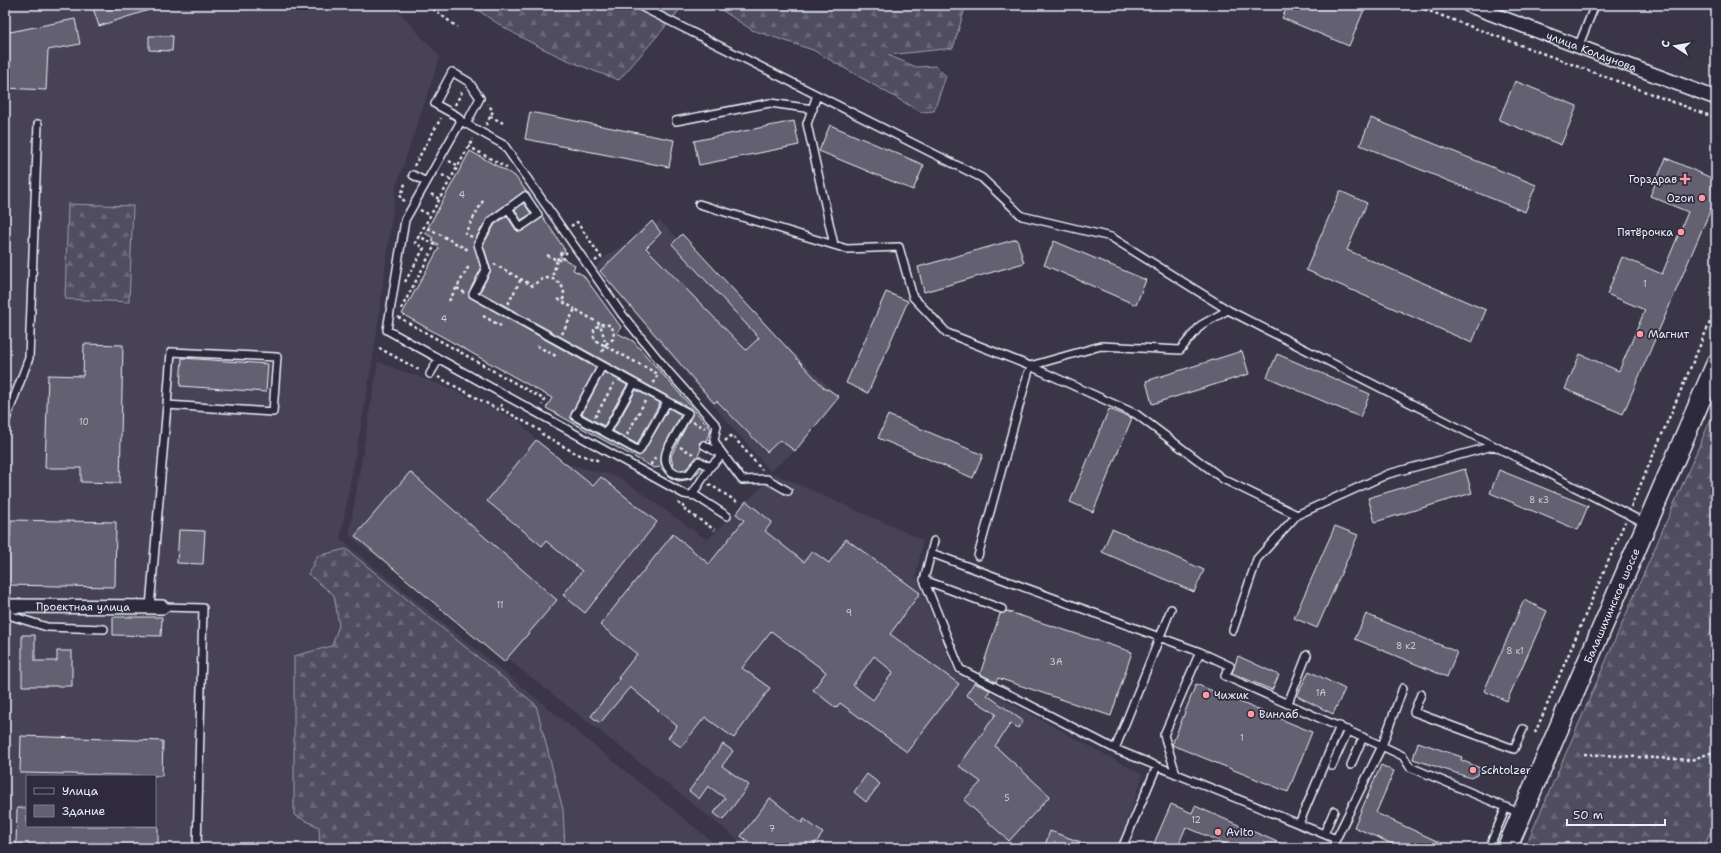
<svg xmlns="http://www.w3.org/2000/svg" width="1721" height="853" font-family="'Shantell Sans',sans-serif">
<style>
.built{fill:#464354;fill-rule:evenodd}
.forest{fill:url(#forest-firs);stroke:#9ca0ac}
.building{fill:#636171;stroke:#e8f1f8;fill-rule:evenodd}
.lines{fill:none;stroke-linecap:round;stroke-linejoin:round}
.lane-casing{stroke:#e8f1f8;stroke-width:10}
.street-casing{stroke:#e8f1f8;stroke-width:16}
.secondary-casing{stroke:#e8f1f8;stroke-width:22}
.path{stroke:#e8f1f8;stroke-width:2.5;stroke-dasharray:3 3;stroke-linecap:butt}
.lane{stroke:#2f2a3d;stroke-width:7}
.street{stroke:#2f2a3d;stroke-width:13}
.secondary{stroke:#2f2a3d;stroke-width:19}
.poi-dot{fill:#ff9aa2;stroke:#2f2a3d;stroke-width:1.5}
.labels{text-anchor:middle;stroke-width:3.5;stroke-linejoin:round;paint-order:stroke}
.number-label{font-size:9px;fill:#c7cdd6}
.street-label{font-size:11px;fill:#e8f1f8;stroke:#2f2a3d}
.poi-label{font-size:11px;fill:#e8f1f8;stroke:#2f2a3d;text-anchor:start}
</style>
<defs>
<pattern id="forest-firs" width="22" height="20" patternUnits="userSpaceOnUse"><rect width="22" height="20" fill="#504e5f"/><path d="M5 1l3.5 6h-7zM16 11l3.5 6h-7z" fill="#696877"/></pattern>
</defs>
<rect width="100%" height="100%" fill="#3a3648"/>
<filter id="ink" filterUnits="userSpaceOnUse"><feTurbulence type="fractalNoise" baseFrequency=".025" numOctaves="2"/><feDisplacementMap in="SourceGraphic" scale="8" xChannelSelector="R" yChannelSelector="G"/><feConvolveMatrix kernelMatrix="1 2 1 2 8 2 1 2 1" color-interpolation-filters="sRGB"/></filter>
<g filter="url(#ink)">
<path class="built" d="M 5,5 L 393,5 L 440,57 L 396,187 L 373,359 L 340,539 L 720,848 L 5,848 ZM 27,776 L 155,776 L 155,826 L 27,826 Z
M 660,221 L 839,397 L 796,450 L 770,471 L 595,268 L 606,256 Z
M 378,362 L 454,390 L 519,421 L 536,440 L 566,464 L 619,477 L 707,540 L 775,474 L 923,540 L 916,575 L 955,673 L 1143,775 L 1118,848 L 749,848 L 349,535 Z"/>
<path class="forest" d="M 471,5 L 684,5 L 619,80 C 567,62 515,38 471,5 Z
M 714,5 L 966,5 L 953,48 L 888,55 L 916,67 L 935,66 L 946,76 L 934,111 L 921,112 L 813,50 L 752,30 Z
M 68,204 L 133,206 L 129,302 L 65,299 Z
M 1716,407 L 1716,822 L 1703,848 L 1577,848 L 1527,843 Z
M 346,549 L 536,705 L 563,810 L 565,848 L 320,848 L 319,827 L 294,815 L 294,656 L 332,646 L 339,625 L 334,595 L 308,574 L 317,556 Z"/>
<path class="building" d="M 92,5 L 157,5 L 158,7 L 99,26 Z
M 1288,5 L 1366,5 L 1349,46 L 1282,18 Z
M 75,19 L 80,44 L 48,50 L 46,90 L 5,88 L 5,33 Z
M 149,36 L 173,36 L 172,51 L 149,50 Z
M 1515,81 L 1577,106 L 1561,145 L 1499,120 Z
M 530,112 L 674,140 L 669,167 L 525,139 Z
M 1371,118 L 1536,185 L 1525,212 L 1360,145 Z
M 794,121 L 799,145 L 699,165 L 694,141 Z
M 830,125 L 924,165 L 913,190 L 819,151 Z
M 470,151 L 515,176 L 526,191 L 488,217 L 474,242 L 481,269 L 469,292 L 469,297 L 596,368 L 571,414 L 573,420 L 639,456 L 643,453 L 669,408 L 681,415 L 663,448 L 661,462 L 666,474 L 677,480 L 690,479 L 701,469 L 692,479 L 679,481 L 673,479 L 668,476 L 660,467 L 654,468 L 546,408 L 552,398 L 402,314 L 439,248 L 437,246 L 438,244 L 432,241 L 433,238 L 425,233 Z
M 1666,158 L 1716,180 L 1716,197 L 1623,414 L 1565,389 L 1580,354 L 1619,371 L 1645,310 L 1607,294 L 1622,257 L 1662,274 L 1688,212 L 1650,196 Z
M 1340,191 L 1367,203 L 1347,250 L 1486,310 L 1472,343 L 1306,270 Z
M 524,203 L 531,214 L 521,220 L 515,210 Z
M 507,216 L 516,230 L 520,232 L 543,217 L 565,250 L 560,257 L 575,265 L 573,270 L 583,275 L 621,327 L 617,333 L 633,341 L 711,429 L 706,441 L 702,441 L 699,443 L 701,449 L 698,456 L 686,469 L 679,470 L 673,466 L 671,456 L 692,415 L 691,409 L 480,292 L 491,270 L 483,245 L 495,224 Z
M 652,221 L 661,233 L 646,248 L 746,350 L 759,338 L 672,244 L 682,234 L 826,390 L 828,389 L 839,397 L 795,451 L 780,440 L 767,452 L 717,401 L 714,403 L 600,271 Z
M 1017,239 L 1024,263 L 924,292 L 918,267 Z
M 1054,241 L 1146,280 L 1136,305 L 1044,265 Z
M 886,292 L 908,301 L 868,393 L 846,383 Z
M 84,344 L 123,345 L 120,483 L 81,482 L 81,468 L 45,468 L 48,375 L 83,376 Z
M 1242,351 L 1249,374 L 1152,404 L 1146,381 Z
M 1277,354 L 1370,394 L 1360,417 L 1267,377 Z
M 182,358 L 268,364 L 266,392 L 180,386 Z
M 604,372 L 627,385 L 604,426 L 582,414 Z
M 636,390 L 660,403 L 637,444 L 613,431 Z
M 1109,409 L 1132,418 L 1093,512 L 1070,502 Z
M 888,415 L 983,455 L 973,478 L 878,438 Z
M 536,440 L 593,486 L 601,477 L 657,522 L 585,613 L 563,595 L 582,571 L 546,541 L 542,546 L 487,501 Z
M 1465,469 L 1472,493 L 1375,522 L 1368,498 Z
M 1499,470 L 1588,506 L 1578,530 L 1490,493 Z
M 410,472 L 557,600 L 504,662 L 355,536 Z
M 746,501 L 772,522 L 765,531 L 804,562 L 812,551 L 829,563 L 846,539 L 920,593 L 890,634 L 959,684 L 907,752 L 840,703 L 836,708 L 813,690 L 826,672 L 771,631 L 742,668 L 770,688 L 734,738 L 705,717 L 681,747 L 668,738 L 677,726 L 630,687 L 600,723 L 591,716 L 620,679 L 618,678 L 637,654 L 600,625 L 673,534 L 709,564 L 744,520 L 736,514 ZM 874,656 L 893,672 L 873,700 L 853,685 Z
M 11,520 L 116,522 L 115,587 L 5,585 L 5,537 L 10,537 Z
M 1335,526 L 1358,535 L 1317,628 L 1294,618 Z
M 1112,529 L 1204,570 L 1194,592 L 1102,552 Z
M 179,530 L 205,531 L 203,564 L 177,563 Z
M 1524,600 L 1547,611 L 1507,701 L 1484,691 Z
M 1006,611 L 1132,652 L 1111,716 L 998,678 L 996,682 L 980,674 L 1000,614 Z
M 1366,614 L 1457,652 L 1447,677 L 1355,639 Z
M 113,617 L 162,617 L 161,636 L 113,635 Z
M 22,635 L 35,635 L 35,661 L 57,661 L 57,651 L 72,651 L 72,686 L 22,686 Z
M 1238,656 L 1279,675 L 1272,690 L 1232,673 Z
M 1309,671 L 1345,689 L 1333,714 L 1297,696 Z
M 974,683 L 990,690 L 987,695 L 1023,721 L 1018,728 L 1011,723 L 995,746 L 1050,796 L 1009,841 L 964,800 L 981,782 L 959,766 L 996,714 L 966,695 Z
M 1196,684 L 1312,732 L 1288,792 L 1172,745 Z
M 21,736 L 163,741 L 162,776 L 20,773 Z
M 1418,742 L 1462,757 L 1461,760 L 1480,768 L 1478,775 L 1471,778 L 1413,759 Z
M 723,744 L 733,751 L 722,766 L 749,785 L 723,820 L 714,813 L 725,798 L 708,786 L 699,799 L 689,791 Z
M 1381,765 L 1394,771 L 1376,813 L 1452,848 L 1401,848 L 1354,827 Z
M 867,774 L 880,784 L 866,802 L 854,792 Z
M 770,798 L 802,823 L 804,819 L 823,833 L 812,848 L 757,848 L 741,836 Z
M 1171,804 L 1192,813 L 1195,806 L 1291,848 L 1235,848 L 1186,827 L 1177,848 L 1152,848 Z
M 17,808 L 27,808 L 27,826 L 158,826 L 158,848 L 16,845 Z
M 1050,831 L 1094,847 L 1093,848 L 1044,848 Z"/>
<g class="lines">
<g class="lane-casing">
<path id="lane" d="M 642,7 L 982,178 L 1022,216 L 1111,237 L 1228,310 L 1647,524
M 1716,40 L 1716,41
M 1578,47 L 1595,5
M 817,95 L 807,124 L 834,245
M 461,121 L 457,116 L 435,104 L 452,72 L 469,82 L 480,98 L 466,124
M 676,121 L 770,103 L 813,109
M 413,175 L 426,182
M 699,204 L 847,249 L 899,247 L 913,297 L 947,333 L 1030,366 L 1101,346 L 1180,350 L 1201,325 L 1228,310
M 508,208 L 520,227 L 538,215 L 525,196 L 491,221 L 478,244 L 486,270 L 473,294 L 688,413 L 667,450 C 661,466 673,479 689,474 L 699,461 L 710,467
M 602,366 L 575,416 L 639,451 L 667,402
M 430,374 L 439,359
M 5,422 L 29,358 L 38,124
M 606,433 L 634,383
M 692,495 L 710,467 L 722,455 L 704,445
M 1297,515 L 1388,474 L 1493,446
M 727,516 L 696,496 L 684,494 L 387,330 L 405,220 L 461,121 L 504,145 L 621,313 L 667,370 L 717,426 L 714,440 L 719,449 L 742,480 L 767,479 L 788,491
M 934,541 L 924,580 L 960,669 L 1115,749
M 931,553 L 1200,652 L 1230,666 L 1225,676 L 1382,746 L 1336,839
M 978,556 L 1030,366 L 1136,414 L 1223,479 L 1297,515 L 1257,559 L 1233,630
M 924,580 L 1002,609
M 150,607 L 167,405 L 273,412 L 277,357 L 171,352 L 167,405
M 162,607 L 203,608 L 197,848
M 1171,609 L 1115,749 L 1336,839 L 1332,848
M 5,614 L 47,627 L 104,629
M 1403,688 L 1382,746 L 1403,756 L 1410,767 L 1522,814
M 1421,694 L 1414,712 L 1514,749 L 1523,729
M 1288,703 L 1307,655
M 1351,765 L 1363,737
M 1332,766 L 1348,730
M 1176,774 L 1164,735 L 1200,652
M 1299,824 L 1340,726
M 1324,834 L 1334,811
M 1122,848 L 1157,766
M 1489,848 L 1506,807"/>
</g>
<g class="street-casing">
<g id="street">
<path id="s1" d="M 1468,5 L 1716,98"/>
<path id="s2" d="M 5,606 L 162,607"/>
</g>
</g>
<g class="secondary-casing">
<g id="secondary">
<path id="s3" d="M 1507,848 L 1716,364"/>
</g>
</g>
<path class="path" d="M 428,5 L 457,27
M 1413,5 L 1716,118
M 455,105 L 463,90
M 490,116 L 503,123
M 486,125 L 493,111 L 488,104
M 468,146 L 507,168
M 449,161 L 457,165
M 414,166 L 441,118
M 442,175 L 450,179
M 431,194 L 439,199
M 405,201 L 400,198 L 406,181
M 420,210 L 430,215
M 571,226 L 577,222 L 601,257 L 595,261
M 428,228 L 470,251
M 472,237 L 465,233 L 484,199
M 547,255 L 557,260 L 552,278
M 558,259 L 562,261 L 567,251
M 557,260 L 563,249
M 494,264 L 533,286 C 544,274 557,276 564,290 L 563,302
M 405,282 L 424,248 L 415,243 L 473,139
M 457,288 L 465,293
M 558,299 L 575,309
M 449,301 L 469,266
M 508,304 L 521,279
M 401,309 L 435,245 L 419,236
M 483,316 L 501,326
M 398,317 L 545,400 L 542,405
M 562,334 L 575,309 L 600,324 L 606,344 L 601,354
M 606,344 L 613,339 L 614,331 L 610,325 L 600,324 L 594,330 L 594,339 L 598,342 L 658,374 L 654,382 L 656,383
M 537,346 L 556,356
M 379,348 L 421,371
M 438,377 L 499,410 L 500,408
M 502,404 L 500,408 L 541,431 L 542,434 L 577,454 L 600,461
M 595,417 L 614,383
M 693,422 L 705,428
M 627,435 L 645,401
M 725,441 L 732,435 L 762,470
M 680,447 L 693,454
M 650,464 L 651,464 L 656,456
M 709,484 L 739,503
M 678,503 L 683,506
M 684,505 L 682,508 L 715,530
M 1631,507 L 1716,308
M 1535,733 L 1625,522
M 1584,754 L 1691,760 L 1716,751"/>
<use href="#lane" class="lane"/>
<use href="#street" class="street"/>
<use href="#secondary" class="secondary"/>
</g>
</g>
<g class="poi-dot">
<path d="M1683 173h4v4h4v4h-4v4h-4v-4h-4v-4h4z"/>
<circle cx="1702" cy="198" r="4"/>
<circle cx="1681" cy="232" r="4"/>
<circle cx="1640" cy="334" r="4"/>
<circle cx="1206" cy="695" r="4"/>
<circle cx="1251" cy="714" r="4"/>
<circle cx="1473" cy="770" r="4"/>
<circle cx="1218" cy="832" r="4"/>
</g>
<g class="labels">
<g class="number-label">
<text x="462" y="198">4</text>
<text x="1645" y="287">1</text>
<text x="444" y="322">4</text>
<text x="84" y="425">10</text>
<text x="1539" y="503">8 к3</text>
<text x="500" y="608">11</text>
<text x="849" y="616">9</text>
<text x="1406" y="649">8 к2</text>
<text x="1515" y="654">8 к1</text>
<text x="1056" y="665">3А</text>
<text x="1321" y="696">1А</text>
<text x="1242" y="741">1</text>
<text x="1007" y="801">5</text>
<text x="1196" y="823">12</text>
<text x="772" y="832">7</text>
</g>
<g class="street-label">
<text dy="4" stroke="none"><textPath href="#s1" startOffset="132">улица Колдунова</textPath></text>
<text dy="4" stroke="none"><textPath href="#s2" startOffset="78">Проектная улица</textPath></text>
<text dy="4" stroke="none"><textPath href="#s3" startOffset="264">Балашихинское шоссе</textPath></text>
</g>
<g class="poi-label">
<text x="1677" y="183" text-anchor="end">Горздрав</text>
<text x="1694" y="202" text-anchor="end">Ozon</text>
<text x="1673" y="236" text-anchor="end">Пятёрочка</text>
<text x="1648" y="338">Магнит</text>
<text x="1214" y="699">Чижик</text>
<text x="1259" y="718">Винлаб</text>
<text x="1481" y="774">Schtolzer</text>
<text x="1226" y="836">Avito</text>
</g>
</g>
<rect width="1721" height="853" fill="none" stroke="#2f2a3d" stroke-width="20"/>
<rect x="10" y="10" width="1701" height="833" fill="none" stroke="#e8f1f8" stroke-width="1.5" filter="url(#ink)"/>
<rect x="26" y="775" width="130" height="52" fill="#2f2a3d" stroke="#797a88"/>
<rect x="34" y="788" width="20" height="6" fill="#2f2a3d" stroke="#797a88"/>
<text x="62" y="795" font-size="12" fill="#e8f1f8">Улица</text>
<rect x="34" y="805" width="20" height="12" fill="#636171" stroke="#797a88"/>
<text x="62" y="815" font-size="12" fill="#e8f1f8">Здание</text>
<g transform="translate(1675 46) rotate(282)" stroke="#2f2a3d" stroke-width="3" paint-order="stroke">
<path d="M0-3L7 15L0 10L-7 15Z" fill="#e8f1f8"/>
<text y="-6" font-size="11" font-weight="bold" text-anchor="middle" fill="#e8f1f8">С</text>
</g>
<path d="M1567 819v6h98v-6" fill="none" stroke="#e8f1f8" stroke-width="2"/>
<text x="1573" y="819" font-size="12" fill="#e8f1f8" stroke="#2f2a3d" stroke-width="3" paint-order="stroke">50 m</text>
</svg>
